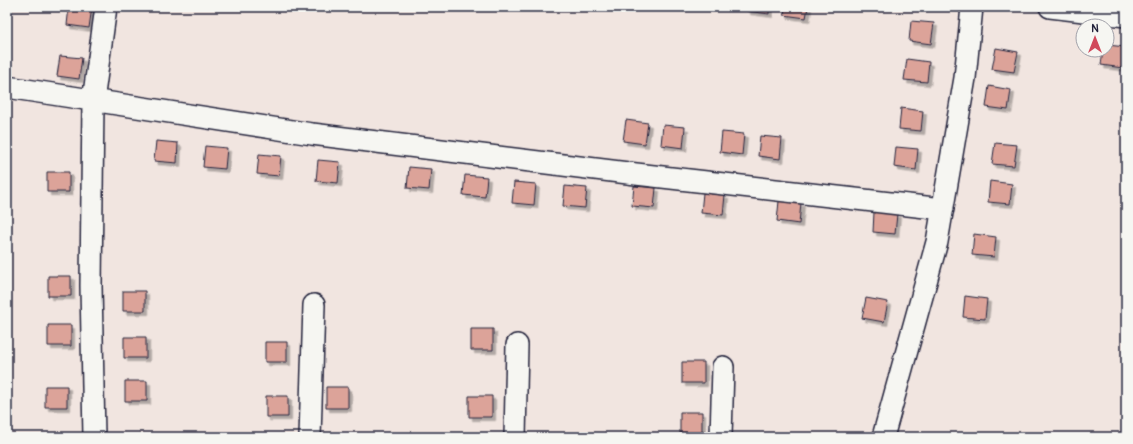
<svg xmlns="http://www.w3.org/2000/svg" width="1133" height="444" font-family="Pangolin,sans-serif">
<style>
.building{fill:#dca399;stroke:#22223b;filter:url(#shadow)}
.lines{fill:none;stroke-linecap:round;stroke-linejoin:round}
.street-casing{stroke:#22223b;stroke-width:24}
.street{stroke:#f6f6f2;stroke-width:21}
</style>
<defs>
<filter id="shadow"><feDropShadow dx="3.5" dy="3.5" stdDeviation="0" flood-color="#0004"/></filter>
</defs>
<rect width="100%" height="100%" fill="#f1e5e0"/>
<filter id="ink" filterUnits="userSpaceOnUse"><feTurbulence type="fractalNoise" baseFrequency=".025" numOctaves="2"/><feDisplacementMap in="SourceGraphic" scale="8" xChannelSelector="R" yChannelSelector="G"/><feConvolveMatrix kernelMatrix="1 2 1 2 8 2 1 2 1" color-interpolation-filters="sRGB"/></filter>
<g filter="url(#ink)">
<path class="building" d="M 69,7 L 92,7 L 89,28 L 67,25 Z
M 747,7 L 769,7 L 769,14 L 747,11 Z
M 785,7 L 808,7 L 806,18 L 784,15 Z
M 911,21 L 934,23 L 931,44 L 909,41 Z
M 1107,45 L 1126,47 L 1123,68 L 1101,65 L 1103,50 L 1107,50 Z
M 996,48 L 1018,52 L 1014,72 L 992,69 Z
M 60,56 L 82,58 L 79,79 L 57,76 Z
M 907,59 L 929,62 L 927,82 L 904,80 Z
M 989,86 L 1011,90 L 1008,110 L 986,107 Z
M 901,108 L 923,111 L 921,131 L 899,129 Z
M 626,120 L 648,123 L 645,144 L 623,141 Z
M 663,125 L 685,127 L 683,148 L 661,145 Z
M 722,132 L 744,134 L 742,155 L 720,152 Z
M 760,136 L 782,138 L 780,159 L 758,156 Z
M 156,141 L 178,143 L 177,163 L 154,161 Z
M 995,143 L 1017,145 L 1014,166 L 992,164 Z
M 205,146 L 227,148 L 225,169 L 203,167 Z
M 896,147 L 918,149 L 916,170 L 894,167 Z
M 259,154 L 281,156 L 279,176 L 257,174 Z
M 318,160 L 340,162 L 338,183 L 316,181 Z
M 409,167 L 431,169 L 429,190 L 407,188 Z
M 47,172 L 69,172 L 69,192 L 47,192 Z
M 465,175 L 487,177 L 485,197 L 463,195 Z
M 990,181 L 1012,184 L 1010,204 L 988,202 Z
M 514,182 L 536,184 L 534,205 L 512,203 Z
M 565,186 L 587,188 L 585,208 L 563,206 Z
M 634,186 L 656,188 L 654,208 L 632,206 Z
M 703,193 L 725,195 L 723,215 L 701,213 Z
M 779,201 L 801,203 L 799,224 L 777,221 Z
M 874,212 L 897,214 L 895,234 L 873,232 Z
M 974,234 L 996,237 L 994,257 L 972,255 Z
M 48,276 L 71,276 L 71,296 L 48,296 Z
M 123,291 L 145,291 L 145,311 L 123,311 Z
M 965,296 L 987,299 L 985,319 L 963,317 Z
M 866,298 L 888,302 L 884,322 L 862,318 Z
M 48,325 L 71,325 L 71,346 L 48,346 Z
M 471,329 L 493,329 L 493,350 L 471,350 Z
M 124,337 L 146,337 L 146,358 L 124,358 Z
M 265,342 L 287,342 L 287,362 L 265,362 Z
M 682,362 L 704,362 L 704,383 L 682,383 Z
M 125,381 L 147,381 L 147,401 L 125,401 Z
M 45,386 L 67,386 L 67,407 L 45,407 Z
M 326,387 L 348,387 L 348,408 L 326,408 Z
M 266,396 L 288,396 L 288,417 L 266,417 Z
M 469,396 L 492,396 L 492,417 L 469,417 Z
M 680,412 L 702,412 L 702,433 L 680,433 Z"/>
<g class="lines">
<g class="street-casing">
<path id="street" d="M 1050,7 L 1126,16
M 7,87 L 312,134 L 636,174 L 943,209
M 94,437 L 91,286 L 93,101 L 106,7
M 310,437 L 314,305
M 515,437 L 517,345
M 721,437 L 723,367
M 883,437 L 937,242 L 965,78 L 972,7"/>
</g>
<use href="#street" class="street"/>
</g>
</g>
<rect width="1133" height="444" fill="none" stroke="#f6f6f2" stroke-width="24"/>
<rect x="12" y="12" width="1109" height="420" fill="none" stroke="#22223b" stroke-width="1.5" filter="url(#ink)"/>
<g transform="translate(1095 38)"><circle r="19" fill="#f6f6f2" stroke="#a1a1a9"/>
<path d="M0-3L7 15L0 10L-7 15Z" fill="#d1495b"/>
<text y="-6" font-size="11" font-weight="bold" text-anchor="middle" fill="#22223b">N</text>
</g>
</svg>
